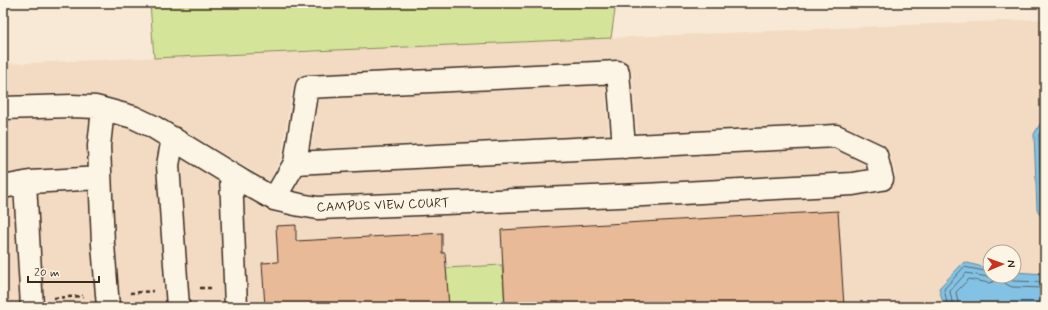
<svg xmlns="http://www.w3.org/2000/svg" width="1048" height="310" font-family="Mynerve,sans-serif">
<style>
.built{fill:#f3dbc3}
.green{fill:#d4e599;stroke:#88885c}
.water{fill:#83c2e4;stroke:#668595}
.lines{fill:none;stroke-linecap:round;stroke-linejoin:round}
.shore{stroke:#58676d;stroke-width:1}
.building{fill:#e8ba98;stroke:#3b2a1e}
.minor-casing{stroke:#3b2a1e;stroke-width:25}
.path{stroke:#3b2a1e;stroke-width:2.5;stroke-dasharray:4 3;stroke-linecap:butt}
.minor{stroke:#fcf5e5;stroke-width:22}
.labels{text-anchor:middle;stroke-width:3.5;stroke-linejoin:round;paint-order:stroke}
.street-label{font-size:13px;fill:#3b2a1e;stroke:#fcf5e5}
</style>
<rect width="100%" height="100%" fill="#f8e9d6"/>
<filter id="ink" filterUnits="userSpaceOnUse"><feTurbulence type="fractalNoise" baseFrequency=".025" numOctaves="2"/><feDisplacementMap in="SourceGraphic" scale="8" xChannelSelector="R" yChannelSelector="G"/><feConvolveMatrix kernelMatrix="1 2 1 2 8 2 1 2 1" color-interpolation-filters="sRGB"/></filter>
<g filter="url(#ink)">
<path class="built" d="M 1045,19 L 1045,116 L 1035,134 L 1037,209 L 1045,224 L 1045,274 L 1014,272 L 1014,252 L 990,252 L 990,269 L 964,262 L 939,288 L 944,307 L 3,307 L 3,121 L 71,118 L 93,119 L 127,128 L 145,136 L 234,191 L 256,203 L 256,205 L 281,215 L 282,214 L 298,218 L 316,220 L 631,208 L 854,196 L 885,192 L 896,176 L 889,152 L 883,144 L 843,125 L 836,124 L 637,133 L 632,72 L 617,60 L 306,75 L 293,85 L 281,159 L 269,181 L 158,115 L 137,105 L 100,95 L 71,93 L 3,96 L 3,64 Z
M 605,85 L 609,135 L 311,149 L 319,99 Z
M 833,149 L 864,163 L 866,170 L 851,172 L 643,183 L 319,195 L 294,191 L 303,176 L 306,176 L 306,174 Z"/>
<path class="green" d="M 150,3 L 616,3 L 611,38 L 154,58 Z
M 502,265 L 505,307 L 449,307 L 446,268 Z"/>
<path class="water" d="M 1045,116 L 1045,224 L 1037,209 L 1034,134 Z
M 964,262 L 990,269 L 990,276 L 1014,276 L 1014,272 L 1045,274 L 1045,307 L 944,307 L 939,288 Z"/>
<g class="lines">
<path class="shore" d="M 1045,123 L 1039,135 L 1041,208 L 1045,215
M 1045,133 L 1044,136 L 1045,176
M 1006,276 L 1013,281 L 1045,282
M 948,307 L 944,289 L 964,267 L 990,272
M 953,307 L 950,291 L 966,273 L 988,277 L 994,276
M 959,307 L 956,292 L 969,279 L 989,283 L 1001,279 L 1006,284 L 1012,287 L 1045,288"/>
</g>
<path class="building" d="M 838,211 L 844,307 L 505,307 L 501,230 Z
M 296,225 L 296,241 L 442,233 L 442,253 L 445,253 L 449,307 L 265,307 L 262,263 L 278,262 L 276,226 Z"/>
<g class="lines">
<g class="minor-casing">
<path id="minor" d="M 3,108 L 72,106 L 96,107 L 133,117 L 152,126 L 242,181 L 274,199 L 300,205 L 318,208 L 644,195 L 853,184 L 882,179 L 876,155 L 836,136 L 295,163 L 274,199
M 103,109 L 99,146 L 103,244 L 108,307
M 173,138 L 168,165 L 178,307
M 295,163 L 307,87 L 618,72 L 624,147
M 231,174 L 236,307
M 25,183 L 32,307
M 3,187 L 30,182 L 100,178"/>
</g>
<path class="path" d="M 200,288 L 213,288
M 130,293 L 153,291
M 54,298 L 83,296
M 3,301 L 9,300"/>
<use href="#minor" class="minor"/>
</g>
</g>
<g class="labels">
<g class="street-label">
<text transform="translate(383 204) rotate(-2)" y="5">CAMPUS VIEW COURT</text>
</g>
</g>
<rect width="1048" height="310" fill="none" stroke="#fcf5e5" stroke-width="16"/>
<rect x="8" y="8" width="1032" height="294" fill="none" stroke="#3b2a1e" stroke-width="1.5" filter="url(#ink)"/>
<g transform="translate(1002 264) rotate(88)"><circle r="19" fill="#fcf5e5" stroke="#afa495"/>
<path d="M0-3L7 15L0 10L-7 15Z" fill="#c8321e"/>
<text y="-6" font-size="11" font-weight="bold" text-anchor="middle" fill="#3b2a1e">N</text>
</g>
<path d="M28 276v6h71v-6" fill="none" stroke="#3b2a1e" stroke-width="2"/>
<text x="34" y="276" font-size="12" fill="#3b2a1e" stroke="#fcf5e5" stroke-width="3" paint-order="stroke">20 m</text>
</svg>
